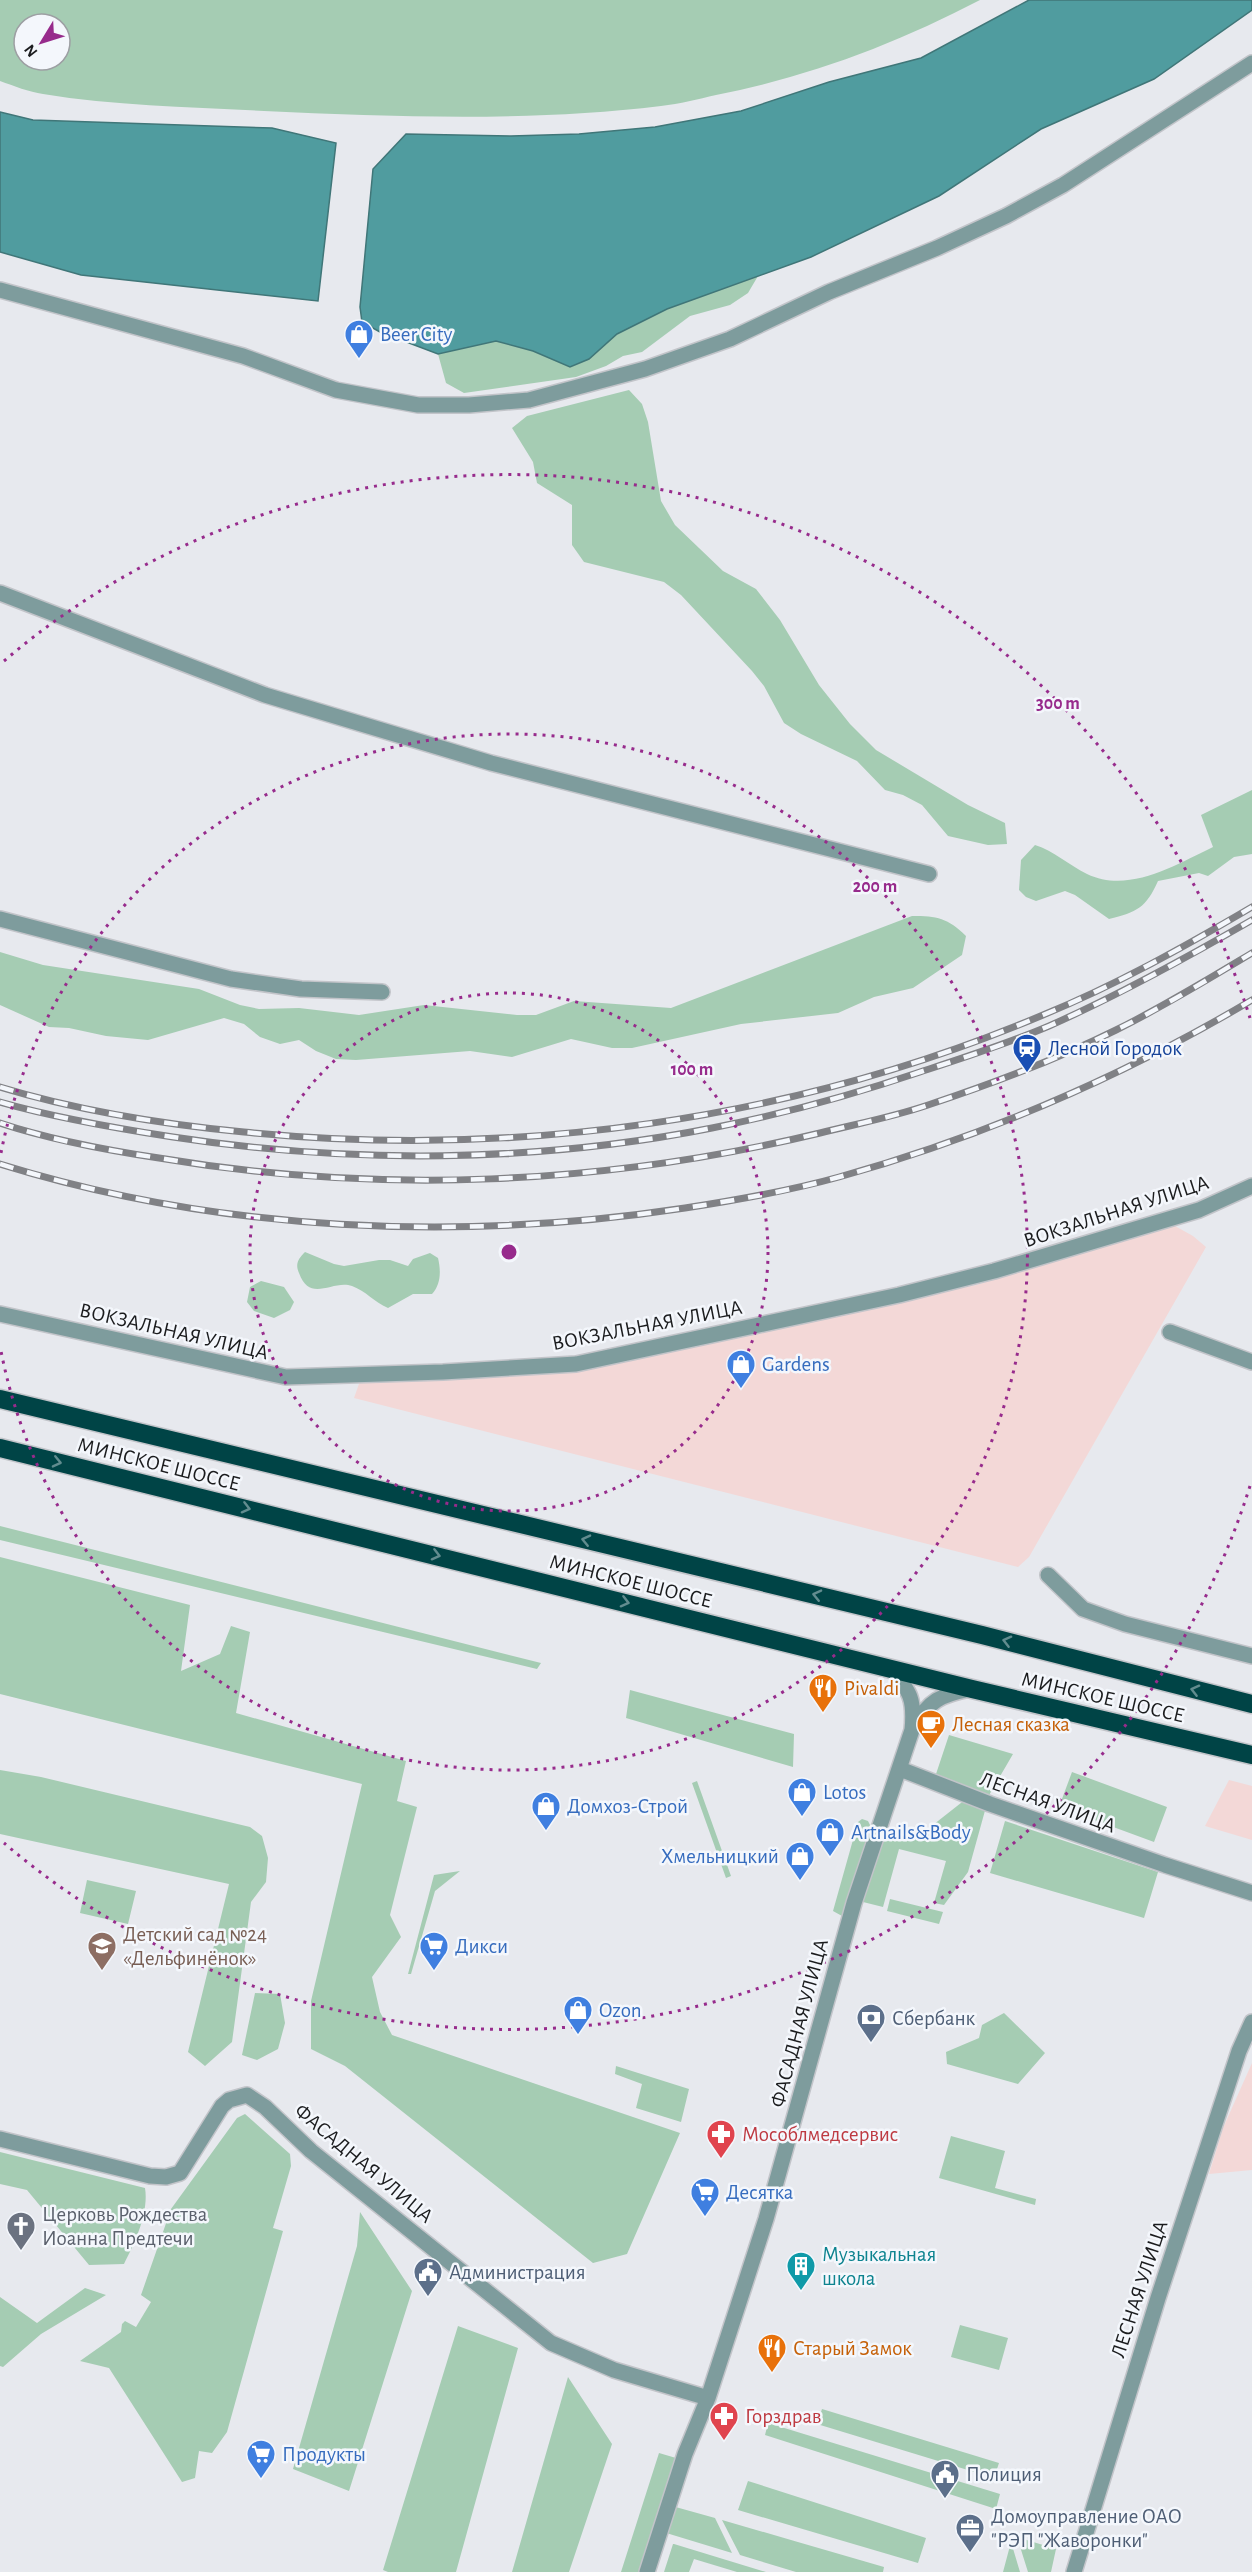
<svg xmlns="http://www.w3.org/2000/svg" width="1252" height="2572" font-family="'Alegreya Sans',sans-serif">
<style>
.commercial{fill:#f3d8d7}
.green{fill:#a5ccb3;fill-rule:evenodd}
.water{fill:#509c9f;stroke:#407678;stroke-width:1.5}
.lines{fill:none;stroke-linecap:round;stroke-linejoin:round}
.minor-casing{stroke:#c2c4c9;stroke-width:18}
.highway-casing{stroke:#c2c4c9;stroke-width:21}
.minor{stroke:#7e9c9d;stroke-width:15}
.highway{stroke:#004446;stroke-width:18}
.rail-casing{stroke:#808185;stroke-width:7}
.rail{stroke:#f4f7fc;stroke-width:4.5;stroke-dasharray:14;stroke-linecap:butt}
.oneway{stroke:#628c8f}
.ring{fill:none;stroke:#972b8c;stroke-width:3;stroke-dasharray:3 6}
.labels{text-anchor:middle;stroke-width:5;stroke-linejoin:round;paint-order:stroke}
.shop-label{font-size:21px;fill:#366cbe;stroke:#f4f7fc;text-anchor:start}
.transit-label{font-size:21px;fill:#164399;stroke:#f4f7fc;text-anchor:start}
.street-label{font-size:21px;fill:#1b1c1e;stroke:#f4f7fc}
.food-label{font-size:21px;fill:#c56008;stroke:#f4f7fc;text-anchor:start}
.education-label{font-size:21px;fill:#785e54;stroke:#f4f7fc;text-anchor:start}
.service-label{font-size:21px;fill:#4e5e75;stroke:#f4f7fc;text-anchor:start}
.health-label{font-size:21px;fill:#be3a42;stroke:#f4f7fc;text-anchor:start}
.worship-label{font-size:21px;fill:#5b616d;stroke:#f4f7fc;text-anchor:start}
.culture-label{font-size:21px;fill:#0d838f;stroke:#f4f7fc;text-anchor:start}
.centre{fill:#972b8c;stroke:#f4f7fc;stroke-width:3}
.ring-label{font-size:18px;text-anchor:middle;font-weight:bold;fill:#972b8c;stroke:#f4f7fc;stroke-width:5;stroke-linejoin:round;paint-order:stroke}
</style>
<rect width="100%" height="100%" fill="#e7e9ee"/>
<path class="commercial" d="M 1175,1226 L 1193,1236 L 1206,1247 L 1029,1557 L 1018,1567 L 354,1398 L 360,1381 L 585,1369 L 755,1330 L 976,1285 Z
M 1229,1780 L 1252,1786 L 1252,1840 L 1205,1826 Z
M 1252,2063 L 1252,2170 L 1209,2174 L 1223,2128 Z"/>
<path class="green" d="M 0,0 L 980,0 C 896,44 808,77 716,95 C 698,99 680,104 661,106 C 530,122 396,117 264,111 C 191,107 116,106 43,94 C 29,92 14,86 0,81 ZM 24,24 L 60,24 L 60,60 L 24,60 Z
M 758,276 L 748,293 L 730,305 L 690,316 L 642,352 L 623,356 L 606,366 L 576,377 L 464,393 L 446,383 L 438,354 L 496,341 L 533,351 L 570,367 L 589,359 L 617,334 L 667,309 Z
M 629,390 L 642,404 L 648,422 L 661,501 L 675,525 L 723,571 L 756,589 L 780,620 L 819,685 L 850,724 L 876,750 L 968,805 L 1005,823 L 1007,844 L 988,845 L 948,836 L 922,805 L 903,795 L 885,790 L 857,761 L 801,734 L 784,723 L 764,686 L 752,671 L 681,595 L 664,582 L 584,562 L 572,545 L 572,505 L 537,483 L 533,462 L 512,428 L 527,416 Z
M 1252,790 L 1252,854 L 1234,857 L 1208,876 L 1199,873 L 1158,881 C 1146,908 1137,912 1109,919 L 1075,895 L 1065,891 L 1036,901 L 1026,897 L 1019,890 L 1021,860 L 1035,845 C 1054,851 1069,865 1087,874 C 1129,894 1175,865 1213,847 L 1201,815 Z
M 912,916 C 937,916 948,918 966,936 L 962,955 L 913,988 L 874,997 L 838,1013 L 741,1024 L 632,1048 L 612,1048 L 571,1039 L 512,1057 L 470,1051 L 356,1060 L 336,1059 L 316,1051 L 299,1040 L 280,1044 L 260,1037 L 244,1024 L 224,1018 L 148,1040 L 106,1036 L 69,1028 L 49,1027 L 0,1005 L 0,952 L 43,965 L 199,989 L 240,1005 L 259,1009 L 299,1008 L 359,1015 L 424,1005 L 517,1015 L 536,1015 L 574,1001 L 671,1008 Z
M 305,1252 L 334,1264 L 344,1266 L 379,1260 L 390,1260 L 408,1266 L 413,1259 L 430,1253 L 438,1258 C 441,1271 441,1284 432,1294 L 413,1294 L 388,1308 C 374,1302 366,1291 352,1286 C 333,1279 310,1304 299,1273 C 295,1264 298,1259 305,1252 Z
M 261,1281 L 284,1287 L 294,1302 L 290,1310 L 274,1318 L 254,1311 L 247,1302 L 250,1287 Z
M 0,1526 L 541,1663 L 537,1669 L 0,1540 Z
M 0,1557 L 190,1605 L 181,1671 L 220,1654 L 231,1626 L 250,1632 L 236,1713 L 406,1761 L 397,1801 L 417,1807 L 390,1915 L 401,1937 L 372,1977 L 380,2012 L 392,2035 L 680,2133 L 627,2254 L 593,2263 L 345,2066 L 311,2049 L 311,2001 L 362,1784 L 0,1694 Z
M 630,1690 L 794,1734 L 793,1767 L 626,1718 Z
M 949,1735 L 1013,1754 L 988,1797 L 936,1774 Z
M 0,1770 L 41,1777 L 250,1827 L 262,1836 L 268,1858 L 266,1882 L 251,1902 L 232,2042 L 205,2066 L 188,2052 L 229,1884 L 0,1834 Z
M 1072,1772 L 1167,1807 L 1154,1842 L 1059,1807 Z
M 697,1781 L 731,1876 L 726,1878 L 692,1783 Z
M 966,1799 L 986,1807 L 968,1872 L 944,1905 L 934,1903 L 946,1861 L 899,1849 L 883,1907 L 863,1902 L 886,1829 L 924,1832 Z
M 862,1819 L 868,1821 L 871,1827 L 847,1912 L 842,1916 L 833,1911 L 858,1822 Z
M 1005,1821 L 1158,1872 L 1144,1918 L 990,1873 Z
M 460,1871 L 435,1891 L 411,1974 L 408,1974 L 434,1875 Z
M 87,1880 L 136,1891 L 128,1924 L 80,1913 Z
M 890,1899 L 943,1912 L 939,1924 L 887,1911 Z
M 255,1993 L 280,1994 L 285,2023 L 278,2049 L 257,2060 L 242,2055 Z
M 1004,2013 L 1045,2053 L 1018,2084 L 947,2064 L 946,2052 L 979,2038 L 982,2025 Z
M 616,2066 L 689,2089 L 681,2122 L 636,2108 L 642,2084 L 615,2074 Z
M 245,2114 L 290,2154 L 291,2166 L 273,2228 L 283,2231 L 227,2432 L 212,2453 L 199,2451 L 195,2478 L 182,2482 L 109,2368 L 80,2361 L 121,2332 L 122,2324 L 125,2321 L 136,2327 L 151,2302 L 141,2295 L 171,2209 L 237,2118 Z
M 951,2136 L 1005,2151 L 995,2188 L 1036,2199 L 1035,2205 L 939,2178 Z
M 0,2152 L 145,2188 C 149,2212 135,2243 124,2264 L 89,2265 L 27,2190 L 0,2184 Z
M 360,2212 L 412,2291 L 349,2491 L 293,2469 L 357,2246 Z
M 85,2288 L 106,2295 L 41,2334 L 3,2367 L 0,2366 L 0,2297 L 37,2323 Z
M 960,2325 L 1008,2338 L 999,2370 L 951,2357 Z
M 458,2326 L 518,2348 L 456,2572 L 388,2572 L 383,2570 Z
M 568,2377 L 612,2444 L 569,2572 L 512,2572 Z
M 822,2409 L 999,2463 L 994,2478 L 817,2424 Z
M 768,2423 L 1000,2494 L 996,2509 L 765,2435 Z
M 659,2453 L 676,2458 L 640,2572 L 621,2572 Z
M 748,2481 L 926,2538 L 918,2563 L 738,2510 Z
M 672,2506 L 715,2518 L 732,2553 L 663,2532 Z
M 722,2520 L 884,2567 L 883,2572 L 796,2572 L 740,2555 Z
M 1017,2537 L 1056,2549 L 1051,2572 L 1028,2572 Z
M 1011,2542 L 1020,2572 L 1003,2572 Z
M 673,2544 L 674,2544 L 766,2572 L 737,2572 L 694,2559 L 689,2572 L 664,2572 Z"/>
<path class="water" d="M 1029,0 L 1252,0 L 1252,10 L 1154,79 L 1041,129 L 939,196 L 811,257 L 667,309 L 617,334 L 589,359 L 570,367 L 533,351 L 496,341 L 438,354 L 380,332 L 362,322 L 360,307 L 373,169 L 406,134 L 511,136 L 579,134 L 655,127 L 741,111 L 829,82 L 921,58 Z
M 0,112 L 33,120 L 272,128 L 336,143 L 318,301 L 81,275 L 0,252 Z"/>
<g class="lines">
<g class="minor-casing">
<path id="minor" d="M 0,290 L 243,356 L 336,390 L 418,405 L 469,405 L 529,400 L 645,369 L 730,339 L 829,292 L 937,248 L 1006,216 L 1063,185 L 1252,63
M 0,593 L 265,695 L 491,763 L 929,874
M 0,919 L 231,979 L 301,989 L 382,992
M 0,1314 L 286,1377 L 443,1372 L 576,1364 L 899,1295 L 994,1271 L 1199,1210 L 1252,1186
M 1170,1332 L 1252,1362
M 1048,1575 L 1083,1609 L 1125,1624 L 1252,1656
M 914,1727 C 929,1700 941,1695 970,1689
M 900,1769 L 990,1804 L 1165,1865 L 1252,1893
M 0,2139 L 150,2176 L 166,2177 L 180,2173 L 222,2106 L 229,2100 L 247,2095 L 265,2107 L 311,2151 L 551,2343 L 614,2370 L 708,2398
M 647,2572 L 685,2454 L 708,2398 L 766,2219 L 854,1903 L 912,1730 C 915,1699 910,1692 892,1669
M 1074,2572 L 1158,2298 L 1239,2051 L 1252,2022"/>
</g>
<g class="highway-casing">
<path id="highway" d="M 0,1399 L 982,1635 L 1252,1704
M 0,1448 L 972,1689 L 1252,1755"/>
</g>
<use href="#minor" class="minor"/>
<use href="#highway" class="highway"/>
<g class="rail-casing">
<path id="rail" d="M 0,1087 C 79,1111 162,1124 244,1132 C 514,1159 792,1121 1043,1015 C 1116,985 1184,947 1252,907
M 0,1102 C 56,1118 115,1128 173,1137 C 350,1164 535,1163 712,1128 C 783,1114 852,1095 920,1072 C 963,1058 1007,1044 1049,1026 C 1119,995 1186,958 1252,920
M 0,1123 C 51,1140 106,1150 159,1158 C 379,1195 604,1185 820,1133 C 856,1124 893,1117 928,1105 C 991,1084 1056,1060 1116,1030 C 1163,1007 1207,980 1252,953
M 0,1164 C 220,1232 459,1242 685,1208 C 737,1200 789,1191 839,1177 C 985,1136 1122,1077 1252,1000"/>
</g>
<use href="#rail" class="rail"/>
</g>
<defs><path id="oneway-chevron" d="M-2-3.5L2.5 0L-2 3.5" fill="none" stroke-width="1.6" stroke-linecap="round" stroke-linejoin="round" transform="scale(1.5)"/></defs>
<g class="oneway">
<use href="#oneway-chevron" transform="translate(57 1462) rotate(13)"/>
<use href="#oneway-chevron" transform="translate(246 1508) rotate(14)"/>
<use href="#oneway-chevron" transform="translate(586 1540) rotate(-167)"/>
<use href="#oneway-chevron" transform="translate(436 1555) rotate(14)"/>
<use href="#oneway-chevron" transform="translate(817 1595) rotate(-167)"/>
<use href="#oneway-chevron" transform="translate(625 1602) rotate(14)"/>
<use href="#oneway-chevron" transform="translate(1007 1641) rotate(-166)"/>
<use href="#oneway-chevron" transform="translate(1195 1690) rotate(-166)"/>
</g>
<g class="ring">
<circle cx="509" cy="1252" r="259"/>
<path d="M1 1153A518 518 0 1 1 1 1351"/>
<path d="M1250 1486A777 777 0 0 1 4 1843M4 661A777 777 0 0 1 1250 1018"/>
</g>
<defs>
<g id="shop-pin" transform="scale(1.5)"><path d="M0 17L-7.5 6A9.5 9.5 0 1 1 7.5 6Z" fill="#3f7fe0" stroke="#f4f7fc"/><path d="M-5-2.5h2.3a2.7 3.5 0 0 1 5.4 0H5L5.5 6h-11ZM-1.5-2.5h3a1.5 2.3 0 0 0-3 0Z" fill="#fff"/></g>
<g id="station-pin" transform="scale(1.5)"><path d="M0 17L-7.5 6A9.5 9.5 0 1 1 7.5 6Z" fill="#1a4fb4" stroke="#f4f7fc"/><path d="M-3-6H3Q5-6 5-4V2Q5 4 3 4L4.5 6H3L1.5 4h-3L-3 6H-4.5L-3 4Q-5 4-5 2V-4Q-5-6-3-6ZM-3.5-4v3h7v-3ZM-3.5 1v1.5H-2V1ZM2 1v1.5H3.5V1Z" fill="#fff"/></g>
<g id="restaurant-pin" transform="scale(1.5)"><path d="M0 17L-7.5 6A9.5 9.5 0 1 1 7.5 6Z" fill="#e8710a" stroke="#f4f7fc"/><path d="M-5-6h1v4h1v-4h1v4h1v-4h1v5L-1.5 .5V6h-2V.5L-5-1ZM5-6V6H3V1.5H1.5Q1.5-4 5-6Z" fill="#fff"/></g>
<g id="cafe-pin" transform="scale(1.5)"><path d="M0 17L-7.5 6A9.5 9.5 0 1 1 7.5 6Z" fill="#e8710a" stroke="#f4f7fc"/><path d="M-5.5-4.5H6V0H3Q3 3.5 0 3.5H-2.5Q-5.5 3.5-5.5 0ZM3-3.2v2h1.7v-2ZM-6 4.5H4V6H-6Z" fill="#fff"/></g>
<g id="school-pin" transform="scale(1.5)"><path d="M0 17L-7.5 6A9.5 9.5 0 1 1 7.5 6Z" fill="#8d6e63" stroke="#f4f7fc"/><path d="M0-5L7-2L0 1L-7-2ZM-4 1L0 2.5L4 1V4Q0 6-4 4Z" fill="#fff"/></g>
<g id="supermarket-pin" transform="scale(1.5)"><path d="M0 17L-7.5 6A9.5 9.5 0 1 1 7.5 6Z" fill="#3f7fe0" stroke="#f4f7fc"/><path d="M-6-5.5h2.5l.6 2H6L4.5 2H-2.5L-4.4-4H-6ZM-1.5 3.2a1.3 1.3 0 1 0 .1 0ZM3 3.2a1.3 1.3 0 1 0 .1 0Z" fill="#fff"/></g>
<g id="bank-pin" transform="scale(1.5)"><path d="M0 17L-7.5 6A9.5 9.5 0 1 1 7.5 6Z" fill="#5c6f8a" stroke="#f4f7fc"/><path d="M-6-4H6V4H-6ZM0-2.3a2.3 2.3 0 1 0 0 4.6a2.3 2.3 0 1 0 0-4.6Z" fill="#fff"/></g>
<g id="pharmacy-pin" transform="scale(1.5)"><path d="M0 17L-7.5 6A9.5 9.5 0 1 1 7.5 6Z" fill="#e0444e" stroke="#f4f7fc"/><path d="M-2-6h4v4h4v4h-4v4h-4v-4h-4v-4h4Z" fill="#fff"/></g>
<g id="church-pin" transform="scale(1.5)"><path d="M0 17L-7.5 6A9.5 9.5 0 1 1 7.5 6Z" fill="#6b7280" stroke="#f4f7fc"/><path d="M-1.2-6h2.4v3.5h3.3v2.4h-3.3V6h-2.4V-.1h-3.3v-2.4h3.3Z" fill="#fff"/></g>
<g id="building-pin" transform="scale(1.5)"><path d="M0 17L-7.5 6A9.5 9.5 0 1 1 7.5 6Z" fill="#0f9aa8" stroke="#f4f7fc"/><path d="M-4-6H4V6H1V3H-1V6H-4ZM-2.5-4.3h1.7v1.8h-1.7ZM.8-4.3h1.7v1.8H.8ZM-2.5-1h1.7V.8h-1.7ZM.8-1h1.7V.8H.8Z" fill="#fff"/></g>
<g id="civic-pin" transform="scale(1.5)"><path d="M0 17L-7.5 6A9.5 9.5 0 1 1 7.5 6Z" fill="#5c6f8a" stroke="#f4f7fc"/><path d="M-.6-6.5H3V-4.5H.6V-3L4-1V1h2V6H-6V1h2V-1L-.6-3ZM-1.2 2.5V6h2.4V2.5Z" fill="#fff"/></g>
<g id="office-pin" transform="scale(1.5)"><path d="M0 17L-7.5 6A9.5 9.5 0 1 1 7.5 6Z" fill="#5c6f8a" stroke="#f4f7fc"/><path d="M-6-3h4V-5.5h4V-3h4V5H-6ZM-1-4.5V-3h2v-1.5ZM-6 0V1H6V0Z" fill="#fff"/></g>
</defs>
<g fill-rule="evenodd">
<use href="#shop-pin" x="359" y="334"/>
<use href="#station-pin" x="1027" y="1048"/>
<use href="#shop-pin" x="741" y="1364"/>
<use href="#restaurant-pin" x="823" y="1688"/>
<use href="#cafe-pin" x="931" y="1724"/>
<use href="#shop-pin" x="802" y="1792"/>
<use href="#shop-pin" x="546" y="1806"/>
<use href="#shop-pin" x="830" y="1832"/>
<use href="#shop-pin" x="800" y="1856"/>
<use href="#school-pin" x="102" y="1946"/>
<use href="#supermarket-pin" x="434" y="1946"/>
<use href="#shop-pin" x="578" y="2010"/>
<use href="#bank-pin" x="871" y="2018"/>
<use href="#pharmacy-pin" x="721" y="2134"/>
<use href="#supermarket-pin" x="705" y="2192"/>
<use href="#church-pin" x="21" y="2226"/>
<use href="#building-pin" x="801" y="2266"/>
<use href="#civic-pin" x="428" y="2272"/>
<use href="#restaurant-pin" x="772" y="2348"/>
<use href="#pharmacy-pin" x="724" y="2416"/>
<use href="#supermarket-pin" x="261" y="2454"/>
<use href="#civic-pin" x="945" y="2474"/>
<use href="#office-pin" x="970" y="2528"/>
</g>
<g class="labels">
<g class="shop-label">
<text x="380" y="341">Beer City</text>
<text x="762" y="1371">Gardens</text>
<text x="823" y="1799">Lotos</text>
<text x="567" y="1813">Домхоз-Строй</text>
<text x="851" y="1839">Artnails&amp;Body</text>
<text x="779" y="1863" text-anchor="end">Хмельницкий</text>
<text x="455" y="1953">Дикси</text>
<text x="599" y="2017">Ozon</text>
<text x="726" y="2199">Десятка</text>
<text x="282" y="2461">Продукты</text>
</g>
<g class="transit-label">
<text x="1048" y="1055">Лесной Городок</text>
</g>
<g class="street-label">
<text transform="translate(1116 1211) rotate(-18)" y="7">ВОКЗАЛЬНАЯ УЛИЦА</text>
<text transform="translate(647 1325) rotate(-11)" y="7">ВОКЗАЛЬНАЯ УЛИЦА</text>
<text transform="translate(174 1331) rotate(13)" y="7">ВОКЗАЛЬНАЯ УЛИЦА</text>
<text transform="translate(159 1464) rotate(14)" y="7">МИНСКОЕ ШОССЕ</text>
<text transform="translate(631 1581) rotate(14)" y="7">МИНСКОЕ ШОССЕ</text>
<text transform="translate(1103 1697) rotate(13)" y="7">МИНСКОЕ ШОССЕ</text>
<text transform="translate(1048 1802) rotate(20)" y="7">ЛЕСНАЯ УЛИЦА</text>
<text transform="translate(799 2023) rotate(-75)" y="7">ФАСАДНАЯ УЛИЦА</text>
<text transform="translate(364 2163) rotate(40)" y="7">ФАСАДНАЯ УЛИЦА</text>
<text transform="translate(1139 2289) rotate(-72)" y="7">ЛЕСНАЯ УЛИЦА</text>
</g>
<g class="food-label">
<text x="844" y="1695">Pivaldi</text>
<text x="952" y="1731">Лесная сказка</text>
<text x="793" y="2355">Старый Замок</text>
</g>
<g class="education-label">
<text x="123" y="1941">Детский сад №24<tspan x="123" dy="24">«Дельфинёнок»</tspan></text>
</g>
<g class="service-label">
<text x="892" y="2025">Сбербанк</text>
<text x="449" y="2279">Администрация</text>
<text x="966" y="2481">Полиция</text>
<text x="991" y="2523">Домоуправление ОАО<tspan x="991" dy="24">"РЭП "Жаворонки"</tspan></text>
</g>
<g class="health-label">
<text x="742" y="2141">Мособлмедсервис</text>
<text x="745" y="2423">Горздрав</text>
</g>
<g class="worship-label">
<text x="42" y="2221">Церковь Рождества<tspan x="42" dy="24">Иоанна Предтечи</tspan></text>
</g>
<g class="culture-label">
<text x="822" y="2261">Музыкальная<tspan x="822" dy="24">школа</tspan></text>
</g>
</g>
<circle cx="509" cy="1252" r="9" class="centre"/>
<g class="ring-label">
<text x="1058" y="709">300 m</text>
<text x="875" y="892">200 m</text>
<text x="692" y="1075">100 m</text>
</g>
<g transform="translate(42 42) rotate(232)"><circle r="28" fill="#f4f7fc" stroke="#9d9fa3" stroke-width="1.5"/>
<path d="M0-4.5L10 22L0 15L-10 22Z" fill="#972b8c"/>
<text y="-9" font-size="16" font-weight="bold" text-anchor="middle" fill="#1b1c1e">N</text>
</g>
</svg>
